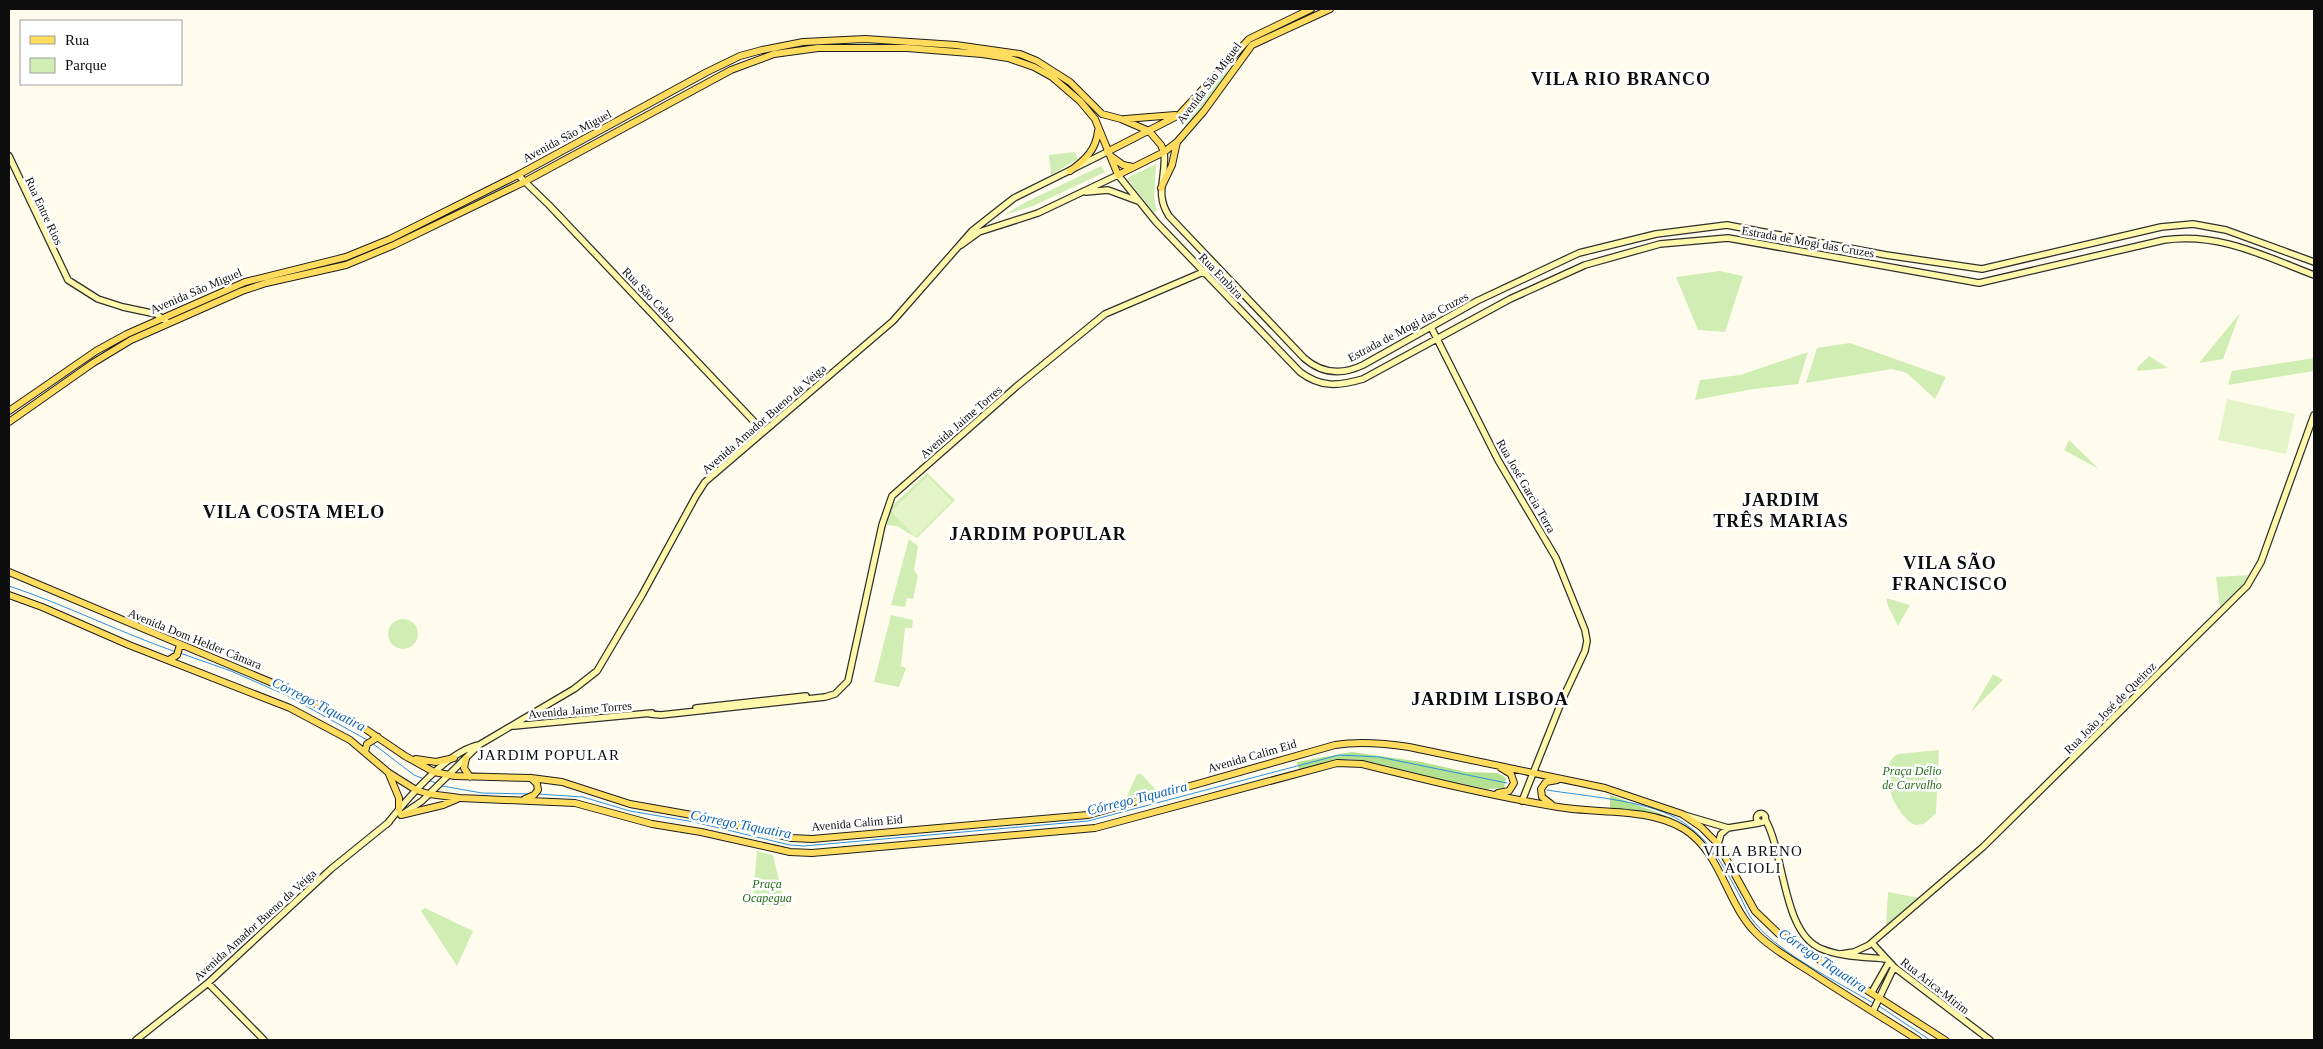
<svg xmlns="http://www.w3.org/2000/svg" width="2323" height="1049" font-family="Georgia,serif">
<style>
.green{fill:#d0eeb3}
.forest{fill:#b3e091}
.pitch{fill:#e3f4c6}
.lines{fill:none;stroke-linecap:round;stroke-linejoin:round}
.stream{stroke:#2c91db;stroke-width:1}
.secondary-casing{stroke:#2f2f2f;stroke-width:8}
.primary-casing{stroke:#1e1e1e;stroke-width:8}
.secondary{stroke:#fff7a9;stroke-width:5.5}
.primary{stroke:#ffdb5e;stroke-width:6}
.labels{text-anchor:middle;stroke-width:5;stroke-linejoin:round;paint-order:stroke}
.street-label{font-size:12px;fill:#0d0d0d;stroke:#fff}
.park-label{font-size:12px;font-style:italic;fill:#276c17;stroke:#fff}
.water-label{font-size:14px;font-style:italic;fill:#0a62ac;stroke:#fff}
.quarter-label{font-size:15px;letter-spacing:1px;fill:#0d0d0d;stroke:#fff}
.district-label{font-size:18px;font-weight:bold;letter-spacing:1px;fill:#0d0d0d;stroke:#fff}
</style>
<rect width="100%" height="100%" fill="#fffcee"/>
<path class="green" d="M 1238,54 L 1207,103 L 1185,127 L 1179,121 L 1180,119 L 1195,106 Z
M 1075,152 L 1078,159 L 1051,175 L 1049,155 Z
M 1156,164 L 1154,198 L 1157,211 L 1154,213 L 1127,178 Z
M 1101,166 L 1105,172 L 1033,206 L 1004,215 L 1026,202 Z
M 1720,271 L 1743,276 L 1725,332 L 1698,330 L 1676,277 Z
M 2240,313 L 2223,359 L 2199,363 Z
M 1850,343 L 1946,377 L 1935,399 L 1907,373 L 1892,369 L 1806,383 L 1817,348 Z
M 1808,352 L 1798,384 L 1753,389 L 1695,400 L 1700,380 L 1740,375 Z
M 2149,356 L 2168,368 L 2138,371 L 2137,368 Z
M 2314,358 L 2314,371 L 2228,385 L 2232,371 Z
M 2069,440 L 2097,467 L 2097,468 L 2064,450 Z
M 927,473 L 955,500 L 917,538 L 897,526 L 887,525 L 889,509 Z
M 909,539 L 918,546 L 914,570 L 918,576 L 913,599 L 907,598 L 905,607 L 891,605 Z
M 2249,575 L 2239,592 L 2220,609 L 2216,577 Z
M 1886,598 L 1910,605 L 1898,626 L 1888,606 Z
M 891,615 L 913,620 L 912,628 L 905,628 L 901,666 L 906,668 L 899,687 L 874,682 Z
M388 634a15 15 0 1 1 30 0a15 15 0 1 1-30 0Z
M 1993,674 L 2003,680 L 1971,712 Z
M 1939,750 L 1936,813 L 1924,824 L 1915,825 C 1896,817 1873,766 1898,754 Z
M 1137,774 L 1141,774 L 1156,790 L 1155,793 L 1129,800 L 1127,796 Z
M 757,851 L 773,855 L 785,906 L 752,904 Z
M 1888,892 L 1920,898 L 1886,926 Z
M 425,908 L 473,931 L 457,966 L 421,911 Z"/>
<path class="forest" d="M 1352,752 L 1422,762 L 1466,772 L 1498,773 L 1506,778 L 1504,788 L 1487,789 L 1423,777 L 1362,760 L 1346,759 L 1299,770 L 1297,762 Z
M 1610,795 L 1672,818 L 1689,829 L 1658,817 L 1618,812 L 1610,808 Z"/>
<path class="pitch" d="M 2227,399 L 2295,414 L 2286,454 L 2218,440 Z
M 928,476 L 952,501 L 915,537 L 891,511 Z"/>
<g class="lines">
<path class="stream" d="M 9,586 C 66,605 119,632 176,652
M 180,653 L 231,671 L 288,696 L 369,741
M 372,743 L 414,775 L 424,779
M 428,780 L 436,783
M 442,786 L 482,793 L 529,794
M 1547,790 C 1583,796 1644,800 1676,818 C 1709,837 1722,864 1740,896 C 1744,904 1748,915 1754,922 C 1780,954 1838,982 1873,1003
M 538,794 L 583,797 L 630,811 L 694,822 L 790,845 L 804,846 L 1088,821 L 1339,755 L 1379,757 L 1507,783
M 1879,1006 L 1930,1040"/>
<g class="secondary-casing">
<path id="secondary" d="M 1164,152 C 1167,177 1154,193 1169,216 L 1304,358 C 1322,374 1342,375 1363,365 L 1477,301 L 1579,253 L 1656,234 L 1727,225 L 1886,255 L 1982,269 L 2161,227 L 2193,224 L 2226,230 L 2314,262
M 9,156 L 68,280 L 98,299 L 123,307 L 156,314 L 166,321
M 518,175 L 549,205 L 763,431
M 1086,192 L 1108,190 L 1138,201
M 961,245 L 979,232 L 1038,213 L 1118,175 L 1156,222 L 1300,372 C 1321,388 1339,386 1363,379 L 1510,299 L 1585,265 L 1660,244 L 1728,238 L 1979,283 L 2164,240 C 2219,232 2264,256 2314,275
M 1431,327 L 1498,460 L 1556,558 L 1585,630 L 1587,641 L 1585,651 L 1563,698 L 1522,801
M 696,708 L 806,696
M 650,714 L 661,715 L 825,697 L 835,694 L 848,681 L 882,525 L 892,496 L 1017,386 L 1105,314 L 1215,267
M 514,726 L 652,713
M1756.5 818a4.5 4.5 0 1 1 9 0a4.5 4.5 0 1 1-9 0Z
M 403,814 L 422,801 L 479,745
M 1684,815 L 1728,828 L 1759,823
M 1765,819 C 1785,853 1782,934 1822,949 C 1841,957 1866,957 1886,959
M 387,824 C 407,799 447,751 479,745 L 574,689 L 597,671 L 642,595 L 696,496 L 705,482 L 893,321 L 972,231 L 1014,198 L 1107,152
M 1718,844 L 1721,834 L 1728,828
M 1872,943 L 1894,967 L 1990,1040
M 1841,954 L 1854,952 L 1869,945 L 1983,847 L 2247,586 L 2261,562 L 2314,415
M 208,983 L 264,1040
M 1872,992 L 1889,962
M 1873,1011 L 1894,967
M 136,1040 L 208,983 L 331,869 L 389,822"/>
</g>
<g class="primary-casing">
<path id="primary" d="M 1125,119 L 1175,115
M 1107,152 L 1179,115 L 1249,39 L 1311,9
M 1112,157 L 1123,165 L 1133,167
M 1070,171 C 1085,160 1096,150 1098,131
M 1161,188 L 1172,165 L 1177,142
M 9,411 L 96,351 L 127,334 L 245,282 L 346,257 L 390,239 L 518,175 L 707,72 L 740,56 L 762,50 L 803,42 L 865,39 L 956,45 L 1020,54 L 1037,61 L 1070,82 L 1102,114 L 1121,119 L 1149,131 L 1161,145 L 1164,152
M 9,422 L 93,363 L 131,340 L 242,291 L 266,283 L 346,265 L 394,245 L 524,182 L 731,70 L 774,54 L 818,48 L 907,48 L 982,54 L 1008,58 L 1034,67 L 1052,77 L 1080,101 L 1095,119 L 1118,175 L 1164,152 L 1177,142 L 1204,111 L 1252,45 L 1330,9
M 9,572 L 275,684 L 361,726 L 405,756 L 434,772 L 455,776 L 531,778 L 562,782 L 630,804 L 703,817 L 792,838 L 812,839 L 1088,815 L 1335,745 C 1360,741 1383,743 1409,747 L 1605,788 L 1682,814 L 1701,827 L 1718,844 L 1755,911 L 1779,934 L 1945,1040
M 9,595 L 42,607 L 129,645 L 290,708 L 350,740 L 389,773 L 416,790 L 429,794 L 460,798 L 575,803 L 652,824 L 701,832 L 790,852 L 812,853 L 1095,828 L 1337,763 L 1362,764 C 1427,780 1492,796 1558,807 C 1598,814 1648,807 1684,829 C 1722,853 1726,904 1757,934 C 1772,949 1792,960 1809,971 C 1845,995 1882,1017 1918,1040
M 169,660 L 177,655 L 180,645
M 365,752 L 367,744 L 378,737
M 466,758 L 464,768 L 470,777
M 416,759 L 436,762 L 454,758
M 389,774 L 399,798 L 399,810
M 1498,793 L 1509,791 L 1514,783 L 1511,774 L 1501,768
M 525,799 L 534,795 L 538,790 L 537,784 L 531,778
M 1551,804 L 1542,797 L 1541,789 L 1546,782 L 1557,780
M 401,815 L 443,805 L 457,799"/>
</g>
<use href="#secondary" class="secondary"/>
<use href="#primary" class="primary"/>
</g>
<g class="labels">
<g class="street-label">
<text transform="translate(1209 83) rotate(-53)" y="4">Avenida São Miguel</text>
<text transform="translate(567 136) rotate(-28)" y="4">Avenida São Miguel</text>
<text transform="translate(44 211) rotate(65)" y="4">Rua Entre Rios</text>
<text transform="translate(1808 242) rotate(10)" y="4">Estrada de Mogi das Cruzes</text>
<text transform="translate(1221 276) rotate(46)" y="4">Rua Embira</text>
<text transform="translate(196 291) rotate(-23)" y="4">Avenida São Miguel</text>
<text transform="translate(649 295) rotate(46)" y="4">Rua São Celso</text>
<text transform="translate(1408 327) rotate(-28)" y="4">Estrada de Mogi das Cruzes</text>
<text transform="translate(764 419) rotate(-41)" y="4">Avenida Amador Bueno da Veiga</text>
<text transform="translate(961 422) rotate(-41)" y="4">Avenida Jaime Torres</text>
<text transform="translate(1526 486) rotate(60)" y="4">Rua José Garcia Terra</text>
<text transform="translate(195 639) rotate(22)" y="4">Avenida Dom Helder Câmara</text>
<text transform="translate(2110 708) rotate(-45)" y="4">Rua João José de Queiroz</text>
<text transform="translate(580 710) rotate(-5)" y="4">Avenida Jaime Torres</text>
<text transform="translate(1252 756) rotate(-16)" y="4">Avenida Calim Eid</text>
<text transform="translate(857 823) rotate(-5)" y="4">Avenida Calim Eid</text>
<text transform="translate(255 925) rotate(-42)" y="4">Avenida Amador Bueno da Veiga</text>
<text transform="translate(1935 986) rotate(38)" y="4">Rua Arica-Mirim</text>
</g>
<g class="park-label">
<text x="1912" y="775">Praça Délio<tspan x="1912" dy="14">de Carvalho</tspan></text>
<text x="767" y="888">Praça<tspan x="767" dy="14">Ocapegua</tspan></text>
</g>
<g class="water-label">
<text transform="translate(319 704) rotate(27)" y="5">Córrego Tiquatira</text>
<text transform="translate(1137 798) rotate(-14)" y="5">Córrego Tiquatira</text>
<text transform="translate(741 824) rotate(11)" y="5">Córrego Tiquatira</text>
<text transform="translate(1823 960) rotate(34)" y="5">Córrego Tiquatira</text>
</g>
<g class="quarter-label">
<text x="549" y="760">JARDIM POPULAR</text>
<text x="1753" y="856">VILA BRENO<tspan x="1753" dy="17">ACIOLI</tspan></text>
</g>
<g class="district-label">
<text x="1621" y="85">VILA RIO BRANCO</text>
<text x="1781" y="506">JARDIM<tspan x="1781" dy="21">TRÊS MARIAS</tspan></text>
<text x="294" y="518">VILA COSTA MELO</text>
<text x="1038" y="540">JARDIM POPULAR</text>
<text x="1950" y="569">VILA SÃO<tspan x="1950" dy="21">FRANCISCO</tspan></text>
<text x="1490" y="705">JARDIM LISBOA</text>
</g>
</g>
<rect width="2323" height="1049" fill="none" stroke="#0d0d0d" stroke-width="20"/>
<rect x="20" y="20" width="162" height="65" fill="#ffffff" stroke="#9e9e9e"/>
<rect x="30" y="36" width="25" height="8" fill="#ffdb5e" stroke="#9e9e9e"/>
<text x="65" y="45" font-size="15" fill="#0d0d0d">Rua</text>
<rect x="30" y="58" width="25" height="15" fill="#d0eeb3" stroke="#9e9e9e"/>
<text x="65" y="70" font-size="15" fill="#0d0d0d">Parque</text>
</svg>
